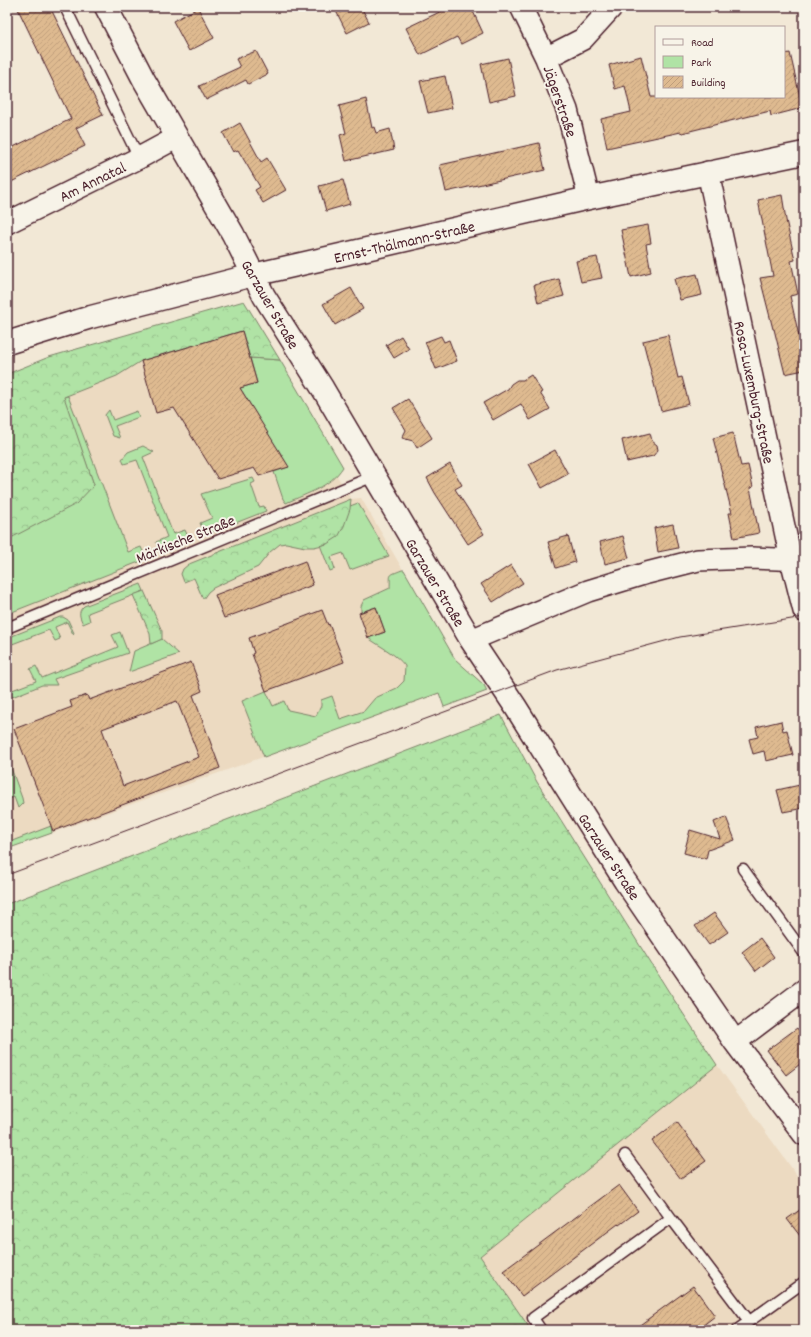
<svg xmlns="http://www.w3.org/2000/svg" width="811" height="1337" font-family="Dekko,sans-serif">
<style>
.built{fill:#ecdac1}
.green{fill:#b0e3a5;stroke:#7d8168}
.forest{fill:url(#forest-crowns);stroke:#7d8168}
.building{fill:url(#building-hatch);stroke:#4a1f2b;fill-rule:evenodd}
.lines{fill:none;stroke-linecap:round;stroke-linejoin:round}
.lane-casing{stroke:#4a1f2b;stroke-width:13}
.street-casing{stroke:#4a1f2b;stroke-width:24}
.secondary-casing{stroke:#4a1f2b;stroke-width:25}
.lane{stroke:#f7f3e8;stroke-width:10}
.street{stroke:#f7f3e8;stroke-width:21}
.secondary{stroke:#f7f3e8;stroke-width:22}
.tram{stroke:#4a1f2b;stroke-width:1}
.labels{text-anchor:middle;stroke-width:4;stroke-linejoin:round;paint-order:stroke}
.street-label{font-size:16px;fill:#4a1f2b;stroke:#f7f3e8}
</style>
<defs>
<pattern id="forest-crowns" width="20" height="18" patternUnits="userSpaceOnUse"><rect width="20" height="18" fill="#b0e3a5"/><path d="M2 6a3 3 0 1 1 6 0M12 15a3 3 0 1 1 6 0" fill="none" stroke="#99c28e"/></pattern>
<pattern id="building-hatch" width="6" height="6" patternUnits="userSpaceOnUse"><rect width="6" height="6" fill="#deba90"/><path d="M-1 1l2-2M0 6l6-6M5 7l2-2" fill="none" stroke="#c09f7c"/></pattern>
</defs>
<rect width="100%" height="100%" fill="#f2e8d6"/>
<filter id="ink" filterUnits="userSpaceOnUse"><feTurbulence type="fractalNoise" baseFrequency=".025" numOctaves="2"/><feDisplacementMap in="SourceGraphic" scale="8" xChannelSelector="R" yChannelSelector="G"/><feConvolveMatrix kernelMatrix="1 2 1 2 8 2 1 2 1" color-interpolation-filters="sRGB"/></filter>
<g filter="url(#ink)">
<path class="built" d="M 244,301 L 343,467 L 337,476 L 351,499 L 361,498 L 469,683 L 7,849 L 7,540 L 63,397 Z
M 717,1065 L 804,1185 L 804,1330 L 531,1330 L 480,1256 Z"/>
<path class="green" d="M 250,358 L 280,360 L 343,467 C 330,487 308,493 286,503 L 283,499 L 274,472 L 288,467 L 240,388 L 257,383 Z
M 68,396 L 128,552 L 141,547 L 146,558 L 144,560 L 7,614 L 7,540 L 94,485 L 63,397 Z
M 109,410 L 113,420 L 137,411 L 139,417 L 115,426 L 120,438 L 113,436 L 105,415 Z
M 143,446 L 154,452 L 143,457 L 173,534 L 185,530 L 190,541 L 160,552 L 156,542 L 167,537 L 137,460 L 124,464 L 122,459 L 128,452 Z
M 253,478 L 255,482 L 251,484 L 259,507 L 264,506 L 266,511 L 205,535 L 200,523 L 212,518 L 201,494 Z
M 358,503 L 389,556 L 350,570 L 343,553 L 331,557 L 335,569 L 330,571 L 320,545 L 327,544 L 350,506 Z
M 402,570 L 404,570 L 455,659 L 484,685 L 487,691 L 444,707 L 439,693 L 264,757 L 242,701 L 266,691 L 273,706 L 284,701 L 288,710 L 316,716 L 321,706 L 321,700 L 332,696 L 340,719 L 364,711 L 375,698 L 397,688 L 404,681 L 405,666 C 396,654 381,647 368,638 L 385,632 L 376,607 L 361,612 L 361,606 L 364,600 L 390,588 C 391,573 387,576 402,570 Z
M 141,584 L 144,591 L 88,613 L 90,621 L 83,624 C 80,617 77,612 84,606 Z
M 60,617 L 63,617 L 68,620 L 74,633 L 73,634 L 67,622 L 55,627 L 60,639 L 55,641 L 49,630 L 7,646 L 12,659 L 7,660 L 7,638 Z
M 120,632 L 128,653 L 54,679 L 57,685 L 42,685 L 7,699 L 7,692 L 36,681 L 30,669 L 36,666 L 42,678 L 118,647 L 112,635 Z
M 162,639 L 179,654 L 129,672 L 134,651 Z
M 7,757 L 22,798 L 23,803 L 18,808 L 14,797 L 7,800 Z
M 51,826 L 52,833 L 7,849 L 7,843 Z"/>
<path class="forest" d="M 244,301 L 280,360 L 250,358 L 242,331 L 141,361 L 117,376 L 64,397 L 94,485 L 76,504 L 7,540 L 7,374 L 49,357 Z
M 351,499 L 350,509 L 344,526 L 338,537 L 327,544 L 314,547 L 305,547 L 286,543 L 280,544 L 270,552 L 258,567 L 213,588 L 208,592 L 203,599 L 194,578 L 184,582 L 181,574 L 183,569 L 189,564 Z
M 144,591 L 162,631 L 162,639 L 151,644 L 150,634 L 133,595 Z
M 501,715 L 537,782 L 669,992 L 717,1065 L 480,1256 L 531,1330 L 7,1330 L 7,904 Z"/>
<path class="building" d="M 17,7 L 50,7 L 103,115 L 76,128 L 85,146 L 7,184 L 7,150 L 71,119 Z
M 334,7 L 361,7 L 369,22 L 347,33 Z
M 450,7 L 471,7 L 483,33 L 461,44 L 457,37 L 420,55 L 406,28 Z
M 198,8 L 214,38 L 189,51 L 173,21 Z
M 256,51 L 268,74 L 248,84 L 246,80 L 206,100 L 199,86 L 240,67 L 236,59 Z
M 790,53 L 800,97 L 804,97 L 804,102 L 801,103 L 802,108 L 771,116 L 770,111 L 682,133 L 681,132 L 607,148 L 601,119 L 631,112 L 625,86 L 615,89 L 609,65 L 641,56 L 651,97 L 784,97 L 784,54 Z
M 508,58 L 516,96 L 489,102 L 481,64 Z
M 445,76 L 452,108 L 428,113 L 420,81 Z
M 366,99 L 372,128 L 374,127 L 376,133 L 390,129 L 394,150 L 346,161 L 340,135 L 346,133 L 339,106 Z
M 240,123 L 261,162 L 267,158 L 286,190 L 263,203 L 255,190 L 260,187 L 238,150 L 233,152 L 223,133 Z
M 539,143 L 545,170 L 446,192 L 440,165 Z
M 343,180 L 350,204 L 326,211 L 319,186 Z
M 782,195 L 786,220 L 795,260 L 791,261 L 798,294 L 790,296 L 801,345 L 804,344 L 804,370 L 785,374 L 774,329 L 773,329 L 760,278 L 773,276 L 758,200 Z
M 648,225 L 651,243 L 646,244 L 651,272 L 631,277 L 621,230 Z
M 597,257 L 602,278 L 581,282 L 576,261 Z
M 697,274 L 702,295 L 680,300 L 674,279 Z
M 559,279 L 564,296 L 538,303 L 534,285 Z
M 351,288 L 363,309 L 335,325 L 323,304 Z
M 242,331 L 257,383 L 240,388 L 289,467 L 259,476 L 254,468 L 218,479 L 174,408 L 156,413 L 141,361 Z
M 668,335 L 678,378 L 682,377 L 689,404 L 661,411 L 643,341 Z
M 401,336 L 409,349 L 394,358 L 386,345 Z
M 441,336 L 444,342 L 449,340 L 457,361 L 436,369 L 425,342 Z
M 531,375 L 542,392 L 540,393 L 550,409 L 530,420 L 521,404 L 493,420 L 483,403 L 508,389 L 511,384 L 517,380 L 523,380 Z
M 408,399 L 432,438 L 417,448 L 413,441 L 402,438 L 406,430 L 393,408 Z
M 650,433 L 652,441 L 657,445 L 658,450 L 653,456 L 627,462 L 622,440 Z
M 733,433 L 741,466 L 748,465 L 753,487 L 750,488 L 759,533 L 734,538 L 729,513 L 732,513 L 713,438 Z
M 555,450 L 568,474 L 542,488 L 529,464 Z
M 450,464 L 462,485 L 455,489 L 484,534 L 468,544 L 435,493 L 427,478 Z
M 673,524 L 678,548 L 658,552 L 654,528 Z
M 568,536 L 575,562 L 556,568 L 548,542 Z
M 623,536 L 629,558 L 605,564 L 600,542 Z
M 305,561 L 313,585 L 224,618 L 215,595 Z
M 511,565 L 523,583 L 493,602 L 481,584 Z
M 376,607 L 385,632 L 368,638 L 359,613 Z
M 322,610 L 328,625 L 329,624 L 344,662 L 266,691 L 252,654 L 254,653 L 249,638 Z
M 191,662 L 202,691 L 193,695 L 220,768 L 53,831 L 14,729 L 72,707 L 70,701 L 87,695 L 89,700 ZM 177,701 L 199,757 L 123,786 L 102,729 Z
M 781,721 L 783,731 L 787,730 L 793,755 L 766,761 L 764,751 L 753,754 L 749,739 L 758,737 L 756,727 Z
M 800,785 L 804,808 L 783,812 L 777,790 Z
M 726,817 L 735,840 L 708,850 L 706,859 L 684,853 L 690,830 L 720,839 L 714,822 Z
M 714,913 L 728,932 L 709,945 L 695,926 Z
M 760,938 L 774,957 L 756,971 L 742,952 Z
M 797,1028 L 804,1038 L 804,1061 L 786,1075 L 767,1050 Z
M 677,1122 L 706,1161 L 681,1179 L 652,1141 Z
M 619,1185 L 638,1211 L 619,1225 L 618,1224 L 522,1296 L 503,1271 Z
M 804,1207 L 804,1241 L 787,1219 Z
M 693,1286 L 715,1316 L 697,1330 L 633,1330 Z"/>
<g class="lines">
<g class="lane-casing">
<path id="lane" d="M 65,7 L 139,158
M 7,628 L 374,476
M 743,869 L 804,953
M 625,1155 L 671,1218
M 541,1330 L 533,1318 L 671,1218 L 749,1321
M 737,1330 L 804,1282"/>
</g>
<g class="street-casing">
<path id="street" d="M 521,7 L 546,58 L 567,110 L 589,198
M 546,58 L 583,39 L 612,7
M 708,172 L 791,559 L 804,611
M 7,223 L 139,158 L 176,138
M 471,640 L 588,591 L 647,573 L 698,560 L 752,558 L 804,560
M 735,1042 L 804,990"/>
</g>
<g class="secondary-casing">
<path id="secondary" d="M 106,7 L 144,80 L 233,234 L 264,296 L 323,389 L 471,640 L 515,706 L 625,881 L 735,1042 L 804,1134
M 7,343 L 91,317 L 253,275 L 589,198 L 804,153"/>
</g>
<use href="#lane" class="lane"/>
<use href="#street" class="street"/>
<use href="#secondary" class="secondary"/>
<path class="tram" d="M 7,875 L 557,670 L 680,637 L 804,617"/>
</g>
</g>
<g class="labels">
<g class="street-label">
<text transform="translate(561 101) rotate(71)" y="6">Jägerstraße</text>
<text transform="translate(92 181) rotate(-26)" y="6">Am Annatal</text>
<text transform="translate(404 241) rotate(-13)" y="6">Ernst-Thälmann-Straße</text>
<text transform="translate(271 304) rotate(60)" y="6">Garzauer Straße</text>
<text transform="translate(755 392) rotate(78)" y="6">Rosa-Luxemburg-Straße</text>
<text transform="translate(185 538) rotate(-22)" y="6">Märkische Straße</text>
<text transform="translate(436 582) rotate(59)" y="6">Garzauer Straße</text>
<text transform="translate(610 856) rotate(57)" y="6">Garzauer Straße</text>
</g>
</g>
<rect width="811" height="1337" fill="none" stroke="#f7f3e8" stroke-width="24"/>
<rect x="12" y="12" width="787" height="1313" fill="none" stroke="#4a1f2b" stroke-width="1.5" filter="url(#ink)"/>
<rect x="655" y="26" width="130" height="72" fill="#f7f3e8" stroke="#b29e9c"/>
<rect x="663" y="39" width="20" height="6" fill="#f7f3e8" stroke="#b29e9c"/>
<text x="691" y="46" font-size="12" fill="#4a1f2b">Road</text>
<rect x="663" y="56" width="20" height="12" fill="#b0e3a5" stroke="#b29e9c"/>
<text x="691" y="66" font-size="12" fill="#4a1f2b">Park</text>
<rect x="663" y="76" width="20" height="12" fill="url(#building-hatch)" stroke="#b29e9c"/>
<text x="691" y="86" font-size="12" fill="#4a1f2b">Building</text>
</svg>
